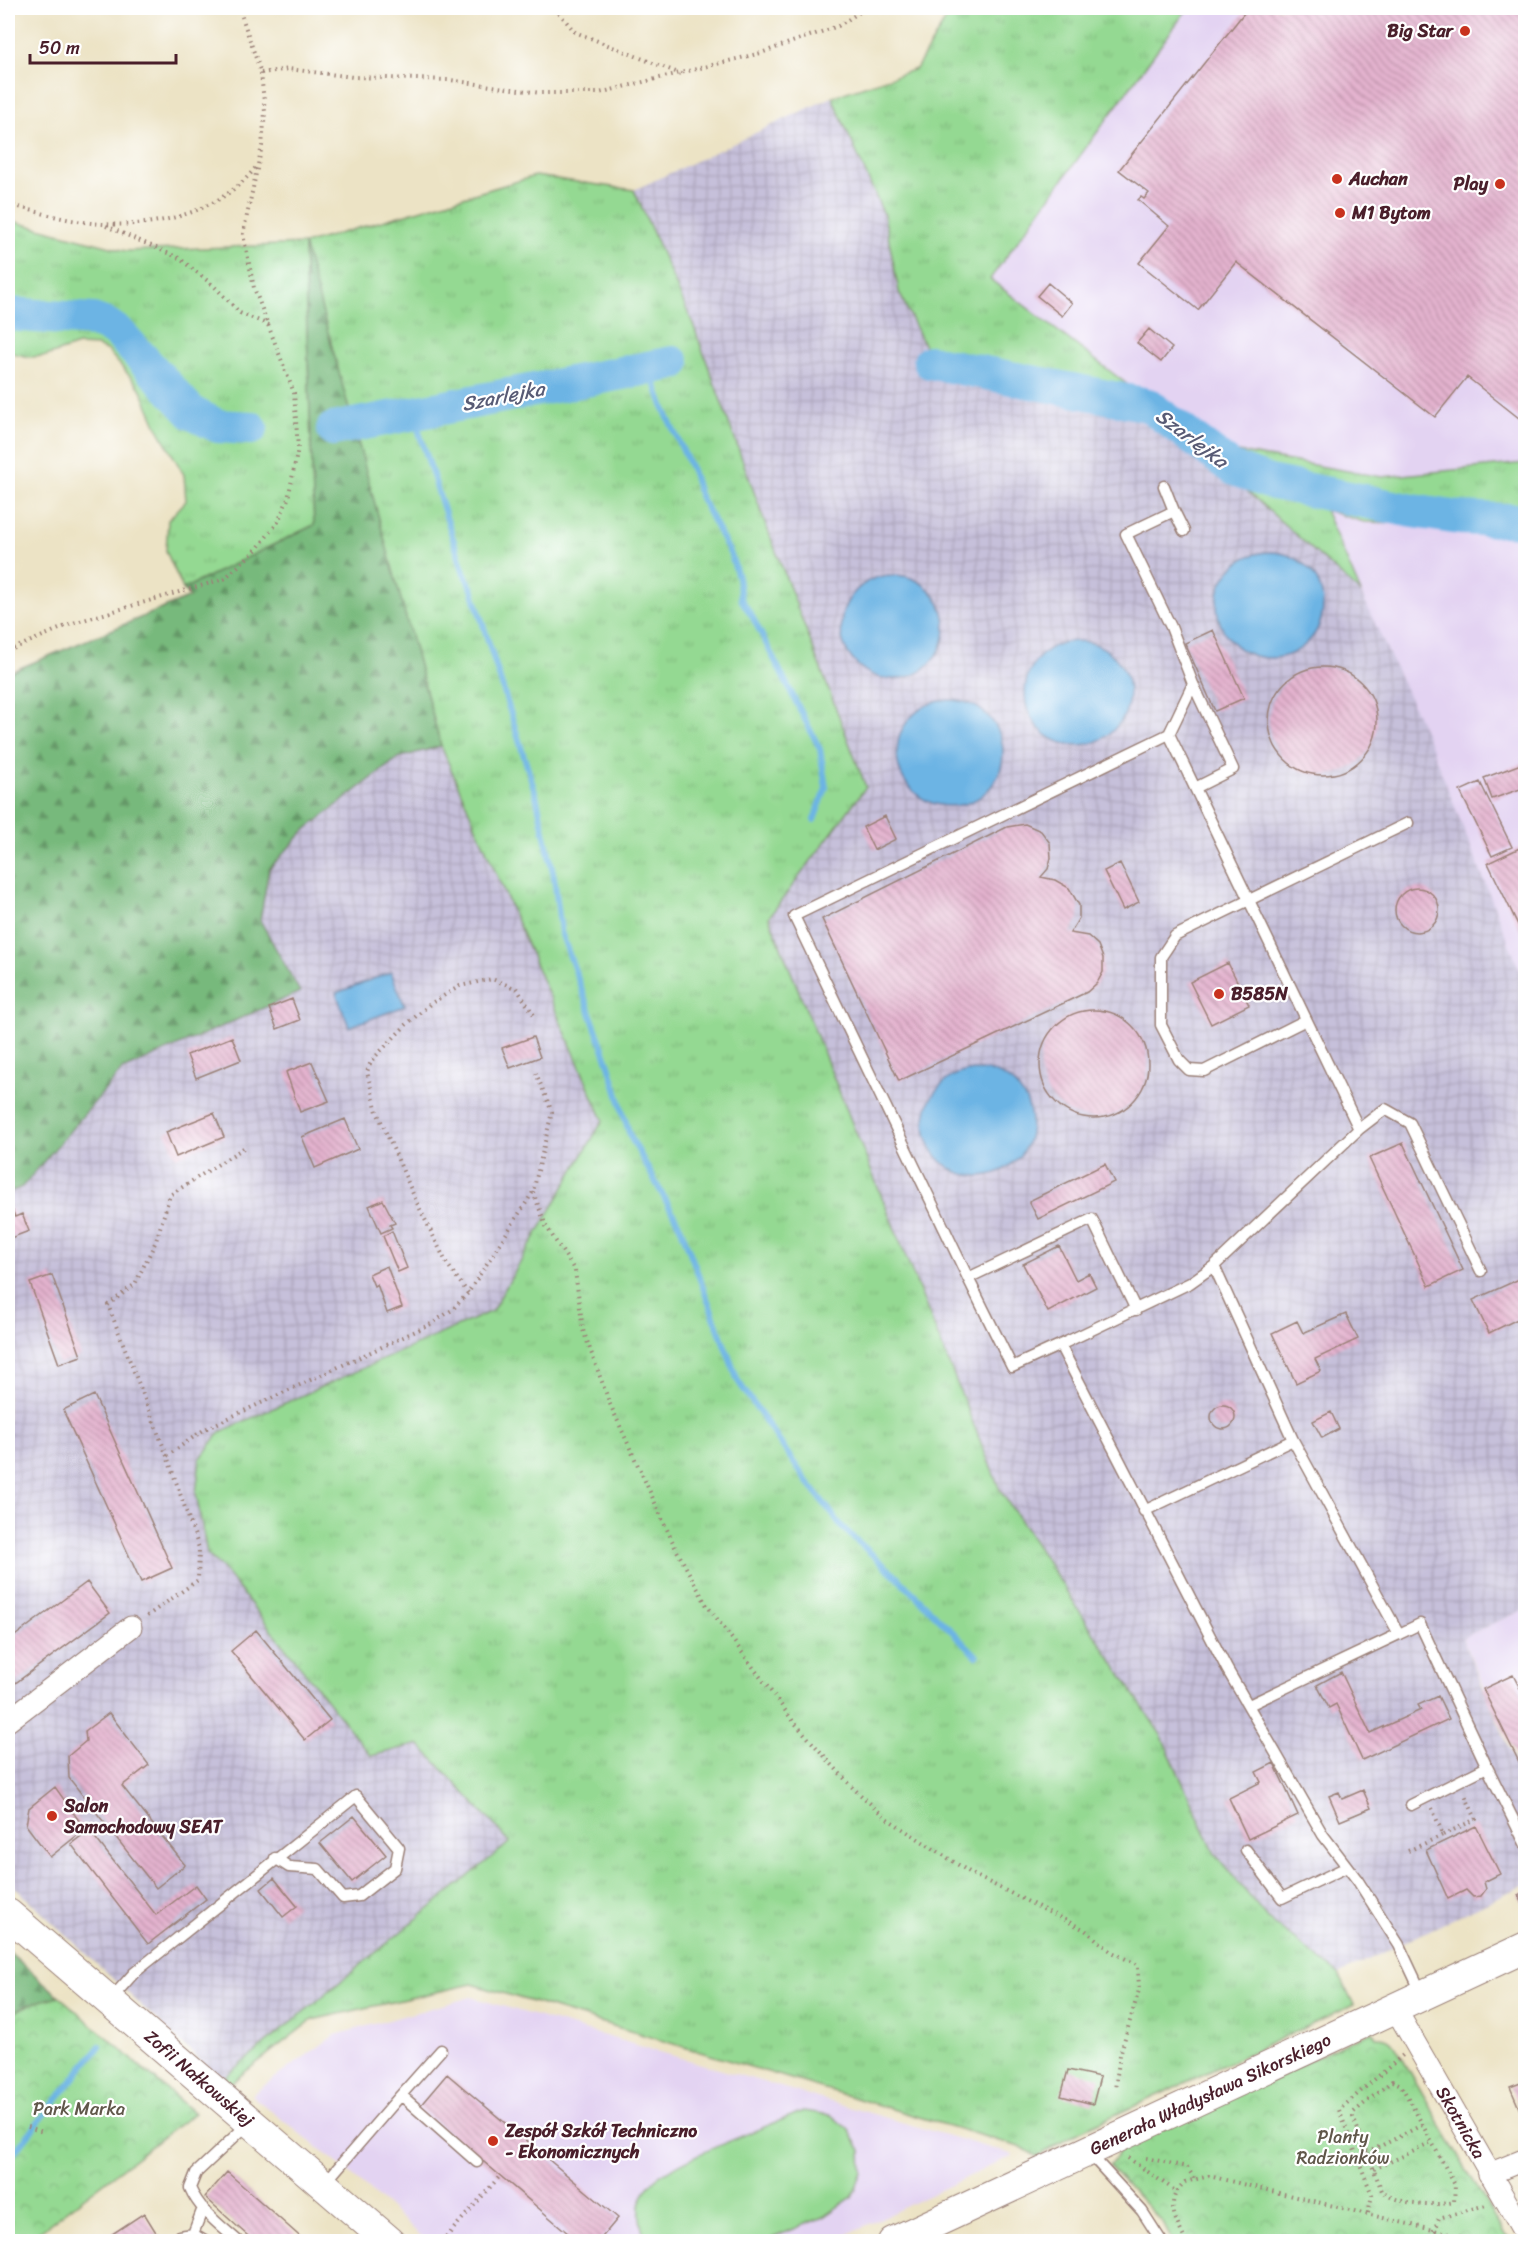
<svg xmlns="http://www.w3.org/2000/svg" width="1533" height="2249" font-family="Sriracha,sans-serif">
<style>
.built{fill:#e3d3f2}
.industrial{fill:url(#industrial-grid)}
.grass{fill:url(#grass-tufts);stroke:#6f7c5e;stroke-width:1.5}
.forest{fill:url(#forest-firs);stroke:#606c54;stroke-width:1.5}
.park{fill:url(#park-crowns);stroke:#6f7c5e;stroke-width:1.5}
.garden{fill:#94d992;stroke:#6f7c5e;stroke-width:1.5}
.water{fill:#6cb4e4;stroke:#5b6a88;stroke-width:1.5}
.lines{fill:none;stroke-linecap:round;stroke-linejoin:round}
.stream{stroke:#6cb4e4;stroke-width:6}
.river{stroke:#6cb4e4;stroke-width:34}
.building{fill:url(#building-back-hatch)}
.lane-casing{stroke:#9b8178;stroke-width:13}
.street-casing{stroke:#9b8178;stroke-width:23}
.secondary-casing{stroke:#9b8178;stroke-width:32}
.path{stroke:#9b8178;stroke-width:4;stroke-dasharray:1.5 4.5;stroke-linecap:butt}
.lane{stroke:#fff;stroke-width:10}
.street{stroke:#fff;stroke-width:21}
.secondary{stroke:#fff;stroke-width:30}
.poi-dot{fill:#c8321e;stroke:#fff;stroke-width:2}
.labels{text-anchor:middle;stroke-width:4.5;stroke-linejoin:round;paint-order:stroke}
.poi-label{font-size:18px;font-weight:bold;fill:#4a1f2b;stroke:#fff;text-anchor:start}
.street-label{font-size:18px;fill:#4a1f2b;stroke:#fff}
.park-label{font-size:18px;fill:#60574a;stroke:#fff}
.water-label{font-size:20px;font-style:italic;fill:#585b75;stroke:#fff}
</style>
<defs>
<pattern id="industrial-grid" width="8" height="8" patternUnits="userSpaceOnUse" patternTransform="scale(1.5)"><rect width="8" height="8" fill="#c6c0da"/><path d="M0 4h8M4 0v8" fill="none" stroke="#aca5bb"/></pattern>
<pattern id="grass-tufts" width="24" height="20" patternUnits="userSpaceOnUse" patternTransform="scale(1.5)"><rect width="24" height="20" fill="#94d992"/><path d="M3 7l-1-3M5 7V3M7 7l1-3M15 17l-1-3M17 17v-4M19 17l1-3" fill="none" stroke="#81ba7e"/></pattern>
<pattern id="forest-firs" width="22" height="20" patternUnits="userSpaceOnUse" patternTransform="scale(1.5)"><rect width="22" height="20" fill="#77b97c"/><path d="M5 1l3.5 6h-7zM16 11l3.5 6h-7z" fill="#649666"/></pattern>
<pattern id="park-crowns" width="20" height="18" patternUnits="userSpaceOnUse" patternTransform="scale(1.5)"><rect width="20" height="18" fill="#94d992"/><path d="M2 6a3 3 0 1 1 6 0M12 15a3 3 0 1 1 6 0" fill="none" stroke="#81ba7e"/></pattern>
<pattern id="building-back-hatch" width="6" height="6" patternUnits="userSpaceOnUse" patternTransform="scale(1.5)"><rect width="6" height="6" fill="#e4b3cf"/><path d="M-1 5l2 2M0 0l6 6M5-1l2 2" fill="none" stroke="#bb91a8"/></pattern>
</defs>
<rect width="100%" height="100%" fill="#fff"/>
<filter id="ink" filterUnits="userSpaceOnUse"><feTurbulence type="fractalNoise" baseFrequency=".0167" numOctaves="2"/><feDisplacementMap in="SourceGraphic" scale="12" xChannelSelector="R" yChannelSelector="G"/><feConvolveMatrix kernelMatrix="1 2 1 2 8 2 1 2 1" color-interpolation-filters="sRGB"/></filter>
<filter id="wash" filterUnits="userSpaceOnUse"><feTurbulence type="fractalNoise" baseFrequency=".008" numOctaves="4" result="noise"/><feDisplacementMap in="SourceGraphic" scale="24" xChannelSelector="R" yChannelSelector="G"/><feGaussianBlur stdDeviation="1.35" result="paint"/><feColorMatrix in="noise" values="0 0 0 0 0 0 0 0 0 0 0 0 0 0 0 0 0 1.4 0 .05"/><feComposite in="paint" operator="in"/></filter>
<g filter="url(#wash)">
<rect width="100%" height="100%" fill="#ece3c5"/>
<path class="built" d="M 1188,8 L 1525,8 L 1525,463 L 1382,477 L 1209,447 L 990,279 Z
M 1324,510 L 1364,522 L 1525,526 L 1525,997 L 1361,593 Z
M 1525,1609 L 1525,1776 L 1462,1638 Z
M 471,1997 L 1014,2155 L 833,2241 L 427,2241 L 346,2170 L 251,2095 L 335,2035 Z"/>
<path class="industrial" d="M 832,97 L 884,215 L 899,292 L 934,365 L 1146,417 L 1212,460 L 1361,593 L 1428,739 L 1525,984 L 1525,1609 L 1462,1638 L 1525,1785 L 1525,1884 L 1339,1974 L 1269,1920 L 1215,1854 L 1161,1735 L 1000,1490 L 768,917 L 866,787 L 769,533 L 693,324 L 634,190 Z
M 441,746 L 603,1120 L 492,1311 L 220,1432 L 205,1530 L 207,1554 L 419,1744 L 511,1842 L 221,2080 L 8,1881 L 8,1193 L 22,1187 L 122,1070 L 299,992 L 260,920 L 269,869 L 305,830 L 398,758 Z"/>
<path class="grass" d="M 957,8 L 1188,8 L 990,279 L 1209,447 L 1382,477 L 1525,463 L 1525,526 L 1364,522 L 1325,510 L 1361,593 L 1212,460 L 1146,418 L 934,365 L 899,292 L 884,215 L 832,97 L 916,69 L 951,11 Z
M 535,176 L 634,190 L 693,324 L 769,533 L 866,787 L 769,917 L 1000,1490 L 1161,1735 L 1215,1854 L 1269,1920 L 1339,1974 L 1354,2005 L 1080,2131 L 1037,2157 L 1023,2148 L 472,1984 L 312,2020 L 227,2086 L 221,2080 L 510,1842 L 419,1744 L 371,1756 L 224,1570 L 207,1554 L 196,1493 L 200,1459 L 220,1432 L 492,1311 L 603,1120 L 441,746 L 304,248 L 314,525 L 183,589 L 166,551 L 168,520 L 186,501 L 184,475 L 158,429 L 140,388 L 108,351 L 97,346 L 78,345 L 46,356 L 29,357 L 8,352 L 8,220 L 126,251 L 304,244 Z"/>
<path class="forest" d="M 304,244 L 441,746 L 398,758 L 305,830 L 269,869 L 260,920 L 300,992 L 122,1070 L 22,1187 L 8,1193 L 8,673 L 190,597 L 183,589 L 314,525 Z
M 8,1951 L 59,1996 L 33,2003 L 8,2015 Z"/>
<path class="park" d="M 59,1996 L 194,2113 L 27,2241 L 8,2241 L 8,2015 L 33,2003 Z
M 1373,2031 L 1376,2037 C 1388,2036 1392,2041 1398,2051 L 1504,2234 L 1512,2241 L 1172,2241 L 1163,2223 L 1109,2166 L 1123,2146 Z"/>
<path class="garden" d="M 803,2111 L 831,2115 L 849,2130 L 861,2150 L 862,2173 L 852,2197 L 823,2217 L 765,2241 L 646,2241 C 639,2223 635,2203 649,2185 C 669,2161 770,2126 803,2111 Z"/>
<path class="water" d="M1217 605a53 53 0 1 1 106 0a53 53 0 1 1-106 0Z
M841 627a52 52 0 1 1 104 0a52 52 0 1 1-104 0Z
M1025 693a52 52 0 1 1 104 0a52 52 0 1 1-104 0Z
M897 753a53 53 0 1 1 106 0a53 53 0 1 1-106 0Z
M 391,972 L 405,1006 L 349,1027 L 336,993 Z
M925 1123a53 53 0 1 1 106 0a53 53 0 1 1-106 0Z"/>
<g class="lines">
<path class="stream" d="M 650,369 L 665,411 L 693,473 L 699,494 L 731,555 L 738,577 L 741,599 L 752,616 L 820,749 L 826,788 L 814,820
M 413,413 L 464,573 L 472,589 L 536,795 L 554,877 L 561,932 L 609,1065 L 630,1136 L 680,1226 L 738,1381 L 803,1476 L 843,1528 L 897,1577 L 977,1656
M 8,2160 L 100,2046"/>
<path class="river" d="M 8,314 L 93,320 L 107,325 L 120,334 L 192,413 L 218,426 L 251,428
M 930,362 L 1148,405 L 1232,468 L 1269,482 L 1413,511 L 1459,518 L 1526,521
M 333,429 L 673,363"/>
</g>
<g id="blocks">
<path class="building" d="M 1239,8 L 1526,8 L 1524,422 L 1467,377 L 1435,417 L 1236,262 L 1198,310 L 1139,263 L 1169,226 L 1138,200 L 1141,197 L 1144,199 L 1149,193 L 1119,170 L 1244,13 Z
M 1048,283 L 1072,303 L 1062,316 L 1037,296 Z
M 1149,329 L 1172,348 L 1161,362 L 1137,343 Z
M 1213,630 L 1244,698 L 1215,711 L 1185,643 Z
M1269 721a54 54 0 1 1 108 0a54 54 0 1 1-108 0Z
M 1526,762 L 1526,787 L 1492,799 L 1484,778 Z
M 1480,782 L 1512,847 L 1492,856 L 1460,791 Z
M 885,816 L 896,839 L 874,850 L 863,827 Z
M 1025,824 L 1041,831 L 1050,843 L 1051,858 L 1048,869 L 1041,877 L 1055,880 L 1069,888 L 1079,905 L 1079,918 L 1070,933 L 1088,936 L 1098,945 L 1103,958 L 1103,972 L 1097,983 L 1087,992 L 899,1081 L 822,919 L 1007,827 Z
M 1526,845 L 1526,934 L 1523,935 L 1488,863 Z
M 1120,863 L 1139,902 L 1123,910 L 1104,871 Z
M1395 910a22 22 0 1 1 44 0a22 22 0 1 1-44 0Z
M 1228,963 L 1249,1005 L 1211,1024 L 1190,982 Z
M 292,999 L 300,1020 L 277,1029 L 269,1008 Z
M1040 1064a54 54 0 1 1 108 0a54 54 0 1 1-108 0Z
M 232,1037 L 241,1060 L 196,1078 L 187,1055 Z
M 533,1037 L 540,1057 L 510,1068 L 502,1048 Z
M 312,1062 L 329,1101 L 300,1112 L 286,1072 Z
M 214,1113 L 224,1137 L 176,1157 L 166,1132 Z
M 345,1119 L 358,1149 L 315,1168 L 302,1137 Z
M 1403,1143 L 1463,1270 L 1429,1286 L 1369,1158 Z
M 1105,1164 L 1114,1182 L 1038,1219 L 1029,1201 Z
M 383,1200 L 395,1223 L 390,1225 L 392,1228 L 381,1233 L 369,1206 Z
M 12,1209 L 15,1217 L 22,1214 L 29,1231 L 8,1239 L 8,1210 Z
M 392,1231 L 407,1268 L 398,1272 L 383,1236 Z
M 1059,1246 L 1076,1280 L 1089,1273 L 1096,1287 L 1048,1312 L 1023,1264 Z
M 387,1266 L 402,1307 L 387,1313 L 377,1284 L 374,1286 L 369,1274 Z
M 52,1275 L 81,1356 L 59,1364 L 30,1283 Z
M 1526,1276 L 1526,1315 L 1489,1333 L 1473,1300 Z
M 1346,1314 L 1358,1339 L 1315,1359 L 1321,1371 L 1296,1383 L 1272,1333 L 1297,1321 L 1303,1333 Z
M 94,1395 L 172,1568 L 141,1582 L 63,1410 Z
M1211 1417a12 12 0 1 1 24 0a12 12 0 1 1-24 0Z
M 1331,1412 L 1339,1429 L 1322,1438 L 1313,1421 Z
M 87,1582 L 110,1613 L 10,1687 L 8,1641 Z
M 256,1630 L 330,1720 L 305,1740 L 231,1651 Z
M 1341,1672 L 1370,1733 L 1421,1710 L 1418,1705 L 1438,1696 L 1449,1719 L 1362,1760 L 1336,1704 L 1329,1708 L 1317,1685 Z
M 1513,1675 L 1526,1700 L 1526,1776 L 1483,1689 Z
M 109,1713 L 149,1765 L 122,1786 L 185,1865 L 156,1888 L 69,1778 L 68,1756 L 86,1741 L 85,1731 Z
M 1274,1763 L 1298,1815 L 1248,1839 L 1229,1798 L 1261,1782 L 1256,1772 Z
M 55,1787 L 85,1829 L 50,1857 L 26,1825 L 29,1808 Z
M 1363,1790 L 1371,1808 L 1340,1821 L 1329,1796 L 1339,1792 L 1342,1799 Z
M 354,1816 L 386,1855 L 352,1882 L 320,1843 Z
M 1476,1826 L 1500,1874 L 1484,1882 L 1486,1889 L 1481,1896 L 1473,1897 L 1466,1890 L 1448,1899 L 1426,1850 Z
M 89,1830 L 156,1915 L 196,1885 L 206,1899 L 148,1944 L 71,1844 Z
M 274,1878 L 297,1906 L 283,1917 L 261,1889 Z
M 1526,1891 L 1526,1908 L 1518,1895 Z
M 1068,2070 L 1100,2077 L 1093,2104 L 1061,2096 Z
M 447,2074 L 618,2218 L 598,2242 L 562,2242 L 569,2234 L 419,2107 Z
M 1526,2081 L 1526,2114 L 1522,2115 L 1510,2087 Z
M 227,2172 L 261,2202 L 306,2242 L 255,2242 L 239,2228 L 205,2197 Z
M 144,2213 L 162,2242 L 100,2242 Z"/>
</g>
</g>
<g filter="url(#ink)">
<use href="#blocks" fill-opacity="0" stroke="#9b8178" stroke-width="1.5"/>
<g class="lines">
<g class="lane-casing">
<path id="lane" d="M 1164,486 L 1174,511 L 1126,534 L 1171,627 L 1193,684 L 1169,734
M 1174,511 L 1184,531
M 1193,684 L 1233,769 L 1195,788
M 1306,1020 L 1204,1071 L 1189,1070 L 1179,1060 L 1161,1025 L 1161,957 L 1175,936 L 1408,823
M 1214,1266 L 1293,1440 L 1399,1634 L 1249,1705
M 968,1278 L 794,916 L 1169,734 L 1359,1129
M 1060,1345 L 1012,1367 L 968,1278 L 1092,1219 L 1136,1310
M 1144,1511 L 1293,1440
M 1399,1634 L 1420,1624 L 1487,1767 L 1411,1805
M 1487,1767 L 1526,1845
M 1246,1850 L 1282,1898 L 1347,1867
M 1422,1994 L 1399,1945 L 1358,1881 L 1323,1835 L 1227,1669 L 1060,1345 L 1190,1283 L 1214,1266 L 1359,1129 L 1385,1109 L 1410,1123 L 1481,1271
M 110,2000 L 134,1973 L 356,1796 L 399,1848 L 395,1868 L 359,1896 L 343,1898 L 318,1869 L 289,1867 L 275,1858
M 401,2095 L 441,2050
M 1090,2154 L 1142,2211 L 1162,2242
M 324,2184 L 401,2095 L 477,2162
M 193,2234 L 203,2208
M 179,2236 L 193,2234 L 206,2242
M 239,2242 C 220,2225 200,2211 190,2188 L 196,2173 L 248,2124"/>
</g>
<g class="street-casing">
<g id="street">
<path d="M 8,1721 L 131,1627"/>
<path id="s1" d="M 1395,2008 L 1526,2236"/>
<path d="M 1489,2174 L 1526,2159"/>
</g>
</g>
<g class="secondary-casing">
<g id="secondary">
<path id="s2" d="M 8,1914 L 390,2242"/>
<path id="s3" d="M 893,2242 L 1526,1947"/>
</g>
</g>
<path class="path" d="M 555,8 L 575,32 L 681,74
M 261,73 L 289,69 L 353,77 L 450,80 L 540,93 L 599,93 L 761,53 L 838,26 L 866,8
M 8,204 C 38,212 70,222 102,224 C 157,228 221,212 256,167
M 106,226 L 179,258 L 214,286 L 240,313 L 269,325
M 8,651 L 73,623 L 224,579 L 257,549 L 278,522 L 288,499 L 298,448 L 294,393 L 254,288 L 243,234 L 262,146 L 265,112 L 261,73 L 239,8
M 533,1192 L 546,1226 L 575,1271 L 583,1330 L 610,1404 L 675,1547 L 706,1604 L 793,1721 L 853,1788 L 886,1818 L 974,1875 L 1085,1930 L 1112,1952 L 1138,1965 L 1139,1990 L 1120,2055 L 1115,2089
M 468,1293 L 447,1264 L 417,1203 L 377,1112 L 367,1072 L 371,1061 L 405,1026 L 430,1004 L 460,986 L 492,979 L 517,989 L 536,1018
M 167,1456 L 108,1305 L 135,1284 L 156,1241 L 170,1195 L 245,1147
M 147,1616 L 198,1580 L 199,1548 L 167,1456 L 205,1429 L 431,1324 L 452,1310 L 468,1293 L 533,1192 L 552,1112 L 536,1073
M 1443,1835 L 1476,1819 L 1464,1793
M 1408,1851 L 1443,1835 L 1432,1808
M 1392,2081 L 1401,2085 L 1455,2185 L 1454,2202 C 1437,2206 1395,2205 1382,2191 L 1353,2117 L 1354,2112 Z
M 28,2127 L 43,2132
M 1367,2153 L 1422,2125
M 1128,2158 L 1177,2192
M 1146,2158 L 1187,2167 L 1194,2178
M 1374,2169 L 1432,2143
M 1368,2213 L 1372,2195 L 1339,2110 L 1403,2055
M 442,2242 L 500,2176
M 1186,2242 C 1176,2220 1163,2201 1185,2182 L 1209,2176 L 1483,2242
M 1429,2242 L 1439,2218 L 1486,2205"/>
<use href="#lane" class="lane"/>
<use href="#street" class="street"/>
<use href="#secondary" class="secondary"/>
</g>
</g>
<g class="poi-dot">
<circle cx="1465" cy="31" r="6"/>
<circle cx="1337" cy="179" r="6"/>
<circle cx="1500" cy="184" r="6"/>
<circle cx="1340" cy="213" r="6"/>
<circle cx="1219" cy="994" r="6"/>
<circle cx="52" cy="1816" r="6"/>
<circle cx="493" cy="2141" r="6"/>
</g>
<g class="labels">
<g class="poi-label">
<text x="1453" y="37" text-anchor="end">Big Star</text>
<text x="1349" y="185">Auchan</text>
<text x="1488" y="190" text-anchor="end">Play</text>
<text x="1352" y="219">M1 Bytom</text>
<text x="1231" y="1000">B585N</text>
<text x="64" y="1812">Salon<tspan x="64" dy="21">Samochodowy SEAT</tspan></text>
<text x="505" y="2137">Zespół Szkół Techniczno<tspan x="505" dy="21">- Ekonomicznych</tspan></text>
</g>
<g class="street-label">
<text dy="6" stroke="none"><textPath href="#s2" startOffset="252">Zofii Nałkowskiej</textPath></text>
<text dy="6" stroke="none"><textPath href="#s3" startOffset="350">Generała Władysława Sikorskiego</textPath></text>
<text dy="6" stroke="none"><textPath href="#s1" startOffset="132">Skotnicka</textPath></text>
</g>
<g class="park-label">
<text x="79" y="2115">Park Marka</text>
<text x="1343" y="2143">Planty<tspan x="1343" dy="21">Radzionków</tspan></text>
</g>
<g class="water-label">
<text transform="translate(503 396) rotate(-11)" y="7">Szarlejka</text>
<text transform="translate(1192 438) rotate(37)" y="7">Szarlejka</text>
</g>
</g>
<rect width="1533" height="2249" fill="none" stroke="#fff" stroke-width="30"/>
<path d="M30 54v9h146v-9" fill="none" stroke="#4a1f2b" stroke-width="3"/>
<text x="39" y="54" font-size="18" fill="#4a1f2b" stroke="#ffffff" stroke-width="4.5" paint-order="stroke">50 m</text>
</svg>
